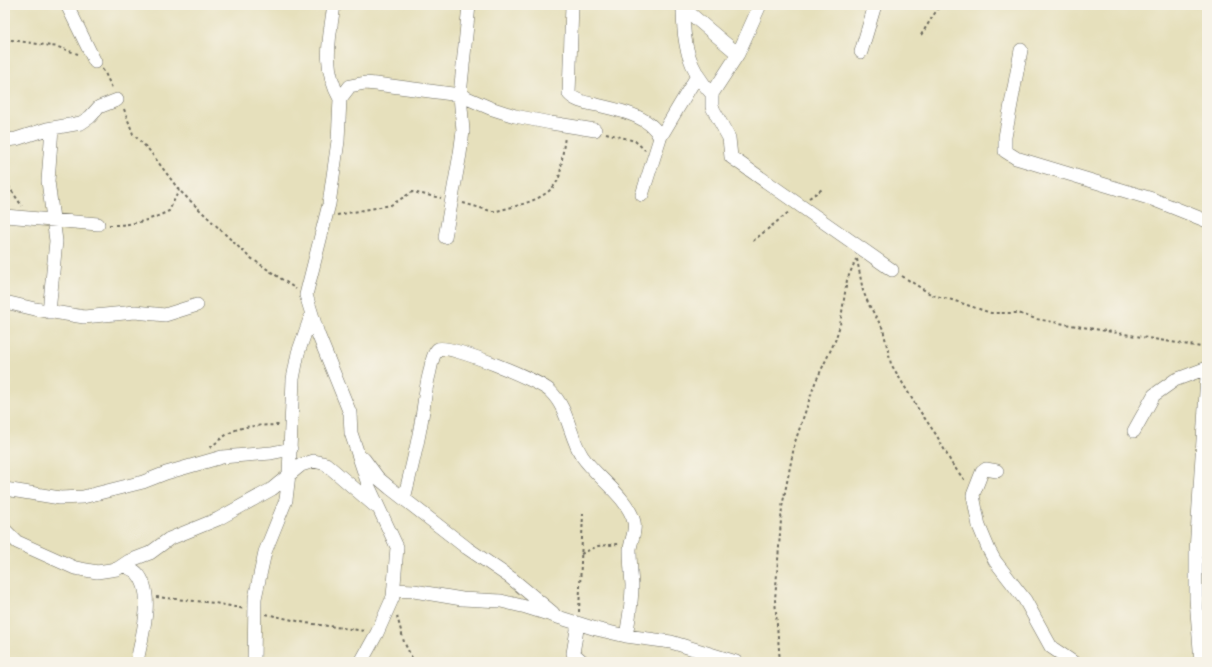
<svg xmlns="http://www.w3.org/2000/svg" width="1212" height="667" font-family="'IM FELL DW Pica',serif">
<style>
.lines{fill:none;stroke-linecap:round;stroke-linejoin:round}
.minor-casing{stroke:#6c6a5e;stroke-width:14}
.path{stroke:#6c6a5e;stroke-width:2;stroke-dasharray:3 3;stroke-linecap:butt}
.minor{stroke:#fff;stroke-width:13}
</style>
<rect width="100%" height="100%" fill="#f7f3e8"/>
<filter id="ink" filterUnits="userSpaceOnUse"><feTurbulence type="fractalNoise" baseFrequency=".025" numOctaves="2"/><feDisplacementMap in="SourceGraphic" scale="8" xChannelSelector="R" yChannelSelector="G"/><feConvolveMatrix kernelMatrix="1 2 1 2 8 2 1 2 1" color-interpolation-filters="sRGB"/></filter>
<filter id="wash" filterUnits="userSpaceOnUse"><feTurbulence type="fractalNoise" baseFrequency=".012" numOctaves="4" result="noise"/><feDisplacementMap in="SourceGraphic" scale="16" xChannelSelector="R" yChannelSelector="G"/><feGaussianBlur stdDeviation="0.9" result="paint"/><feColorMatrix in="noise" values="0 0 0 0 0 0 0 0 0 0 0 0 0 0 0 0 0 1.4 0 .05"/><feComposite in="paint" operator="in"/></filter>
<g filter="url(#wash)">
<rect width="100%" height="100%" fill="#e6e0bc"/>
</g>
<g filter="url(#ink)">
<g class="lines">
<g class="minor-casing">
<path id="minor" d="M 67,5 L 95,62
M 334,5 C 329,40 322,66 340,99
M 572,5 L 569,94 C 576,102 588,103 597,105 C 618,110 652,116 660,138
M 680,5 L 738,54
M 760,5 L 738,54 L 712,94 L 712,107 L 729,138 L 731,157 L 892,270
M 683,8 C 683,44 688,68 712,94
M 1021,50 L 1005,137 L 1005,151 L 1016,158 L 1152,199 L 1207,221
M 861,52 L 875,5
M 5,140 L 16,139 L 47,129 L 81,123 L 90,117 L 99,107 L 117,100
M 642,195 L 660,138 L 697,76
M 5,216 L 98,224
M 445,237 L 460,154 L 463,131 L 460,95 L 469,5
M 5,302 L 35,309 L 84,317 L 135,312 L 165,315 L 197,305
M 49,312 L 56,241 L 48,181 L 52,128
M 1134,431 L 1154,395 L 1175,380 L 1207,368
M 364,459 L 378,478 L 390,488 L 467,548 L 511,578 L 553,613
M 997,471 L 986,469 L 982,472 L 973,495 L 979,526 L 989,550 L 995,561 L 1025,600 L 1051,647 L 1073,662
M 5,489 L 60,498 L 83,497 L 143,482 L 166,473 L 222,457 L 271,453 L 291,449
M 404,499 C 410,474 417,448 421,423 C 424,407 425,390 429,375 C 431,368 432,354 438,349 C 448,343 540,381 550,391 C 569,409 569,436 582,456 C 596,477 628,497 634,522 C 636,531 631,540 630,549 C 630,561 631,573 632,585 C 632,603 629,619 626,636
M 5,530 L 17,542 L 75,568 L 97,572 L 117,569 L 129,561 L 150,553 L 169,539 L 218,519 L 272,489 L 301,465 L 314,461 L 326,464 L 375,506
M 123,565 C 128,568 133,569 137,573 C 156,593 141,638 137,662
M 394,590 L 414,591 L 462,599 L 501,601 L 526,607 L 596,629 L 626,636 L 671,642 L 736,662
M 578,624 L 573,653 L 583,662
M 254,662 L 255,598 L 265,552 L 286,500 L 289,474 L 293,379 L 298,353 L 311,316
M 361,662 L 377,633 L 393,597 L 397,547 L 369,487 L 351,433 L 350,413 L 318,334 L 306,295 L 329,204 L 338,141 L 340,99 L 350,86 L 365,83 L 376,84 L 460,95 L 490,108 L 515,116 L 551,123 L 595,130
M 1201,662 L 1196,599 L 1196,552 L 1207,376"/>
</g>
<path class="path" d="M 921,35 L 940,5
M 5,39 L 58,47 L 78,54
M 102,69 L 105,73 L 113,90
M 124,109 L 133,134 L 149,150 L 179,190 L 248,256 L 296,289
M 606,133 L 635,141 L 645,150
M 5,181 L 22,206
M 809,198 L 824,188
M 463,203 L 491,211 L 497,211 C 519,205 554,199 560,174 C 562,162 563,149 565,137
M 337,215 L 391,205 L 412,192 L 441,198
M 109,225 C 130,226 151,220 169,211 L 179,190
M 753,241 L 790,211
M 857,259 L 863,291 L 869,305 L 883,329 L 891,364 L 917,407 L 937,436 L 952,464 L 966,482
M 902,276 L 932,295 L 949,299 L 991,313 L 1018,313 L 1036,319 L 1207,348
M 210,448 C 236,424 246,426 280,425
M 581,554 L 598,546 L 619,544
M 156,597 L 215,603 L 245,609
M 579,612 L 583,513
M 266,614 L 306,623 L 365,631
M 397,616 L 404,642 L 414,662
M 410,662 L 410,656
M 780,662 L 775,600 L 782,507 L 795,442 L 815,383 L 835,341 L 840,325 L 847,280 L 856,259"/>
<use href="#minor" class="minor"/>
</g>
</g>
<rect width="1212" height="667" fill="none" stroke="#f7f3e8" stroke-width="20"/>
</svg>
